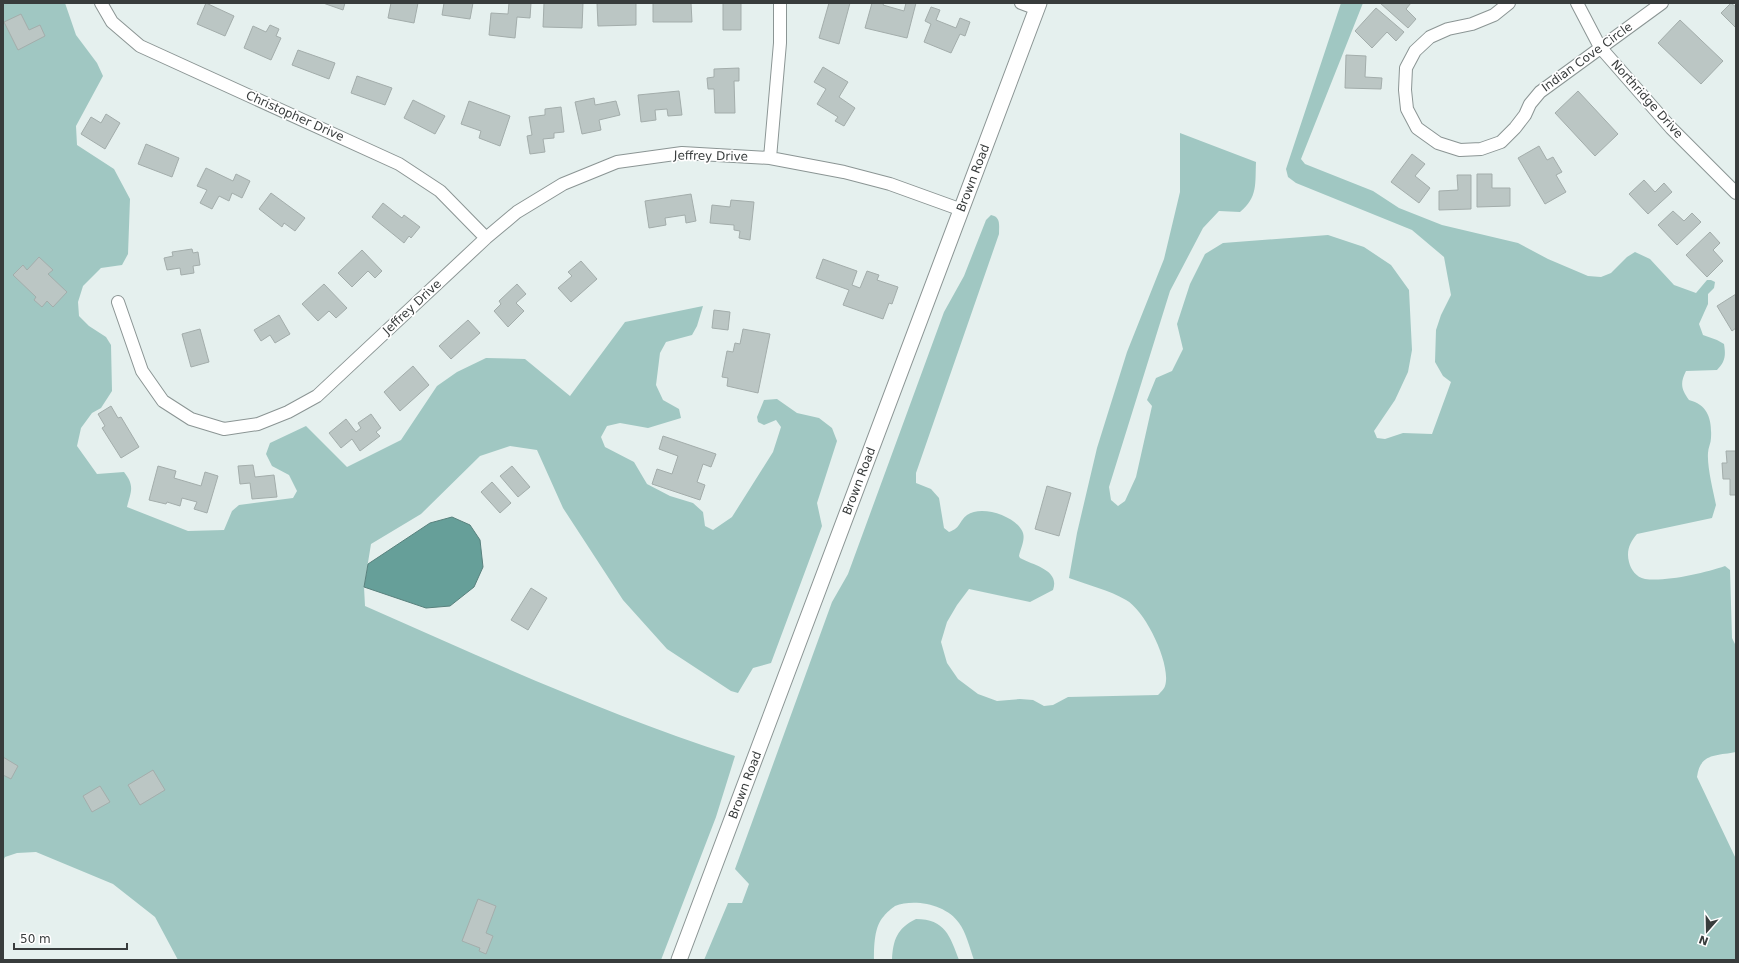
<svg xmlns="http://www.w3.org/2000/svg" width="1739" height="963" font-family="'DejaVu Sans',sans-serif">
<style>
.green{fill:#a0c7c2}
.water{fill:#669f99;stroke:#58817d}
.building{fill:#bbc6c4;stroke:#a3adab}
.lines{fill:none;stroke-linecap:round;stroke-linejoin:round}
.minor-casing{stroke:#8b9594;stroke-width:14}
.tertiary-casing{stroke:#8b9594;stroke-width:17}
.minor{stroke:#fff;stroke-width:12}
.tertiary{stroke:#fff;stroke-width:15}
.labels{text-anchor:middle;stroke-width:3.5;stroke-linejoin:round;paint-order:stroke}
.street-label{font-size:12px;fill:#383c3c;stroke:#fff}
</style>
<rect width="100%" height="100%" fill="#e5f0ee"/>
<path class="green" d="M 3,3 L 65,3 L 76,35 L 97,63 L 103,76 L 76,126 L 77,145 L 114,169 L 130,199 L 128,254 L 122,265 L 101,268 L 83,286 L 78,302 L 79,316 L 89,326 L 106,337 L 111,345 L 112,391 L 101,408 L 92,413 L 81,428 L 77,446 L 97,474 L 124,472 C 135,486 131,491 127,507 L 188,531 L 224,530 L 232,511 L 239,505 L 293,498 L 297,491 L 289,475 L 272,466 L 266,454 L 270,443 L 306,426 L 347,467 L 401,440 L 437,386 L 457,372 L 486,358 L 525,359 L 570,396 L 625,322 L 703,306 L 697,326 L 692,335 L 666,342 L 660,353 L 656,385 L 663,400 L 679,409 L 681,418 L 648,428 L 620,423 L 607,426 L 601,437 L 605,447 L 634,462 L 647,484 L 670,496 L 693,503 L 703,512 L 705,526 L 713,530 L 732,517 L 773,452 L 781,427 L 776,420 L 764,425 L 758,422 L 757,417 L 764,400 L 777,399 L 797,413 L 819,418 L 832,428 L 837,441 L 817,503 L 822,526 L 771,663 L 753,668 L 738,693 L 731,691 L 667,649 L 623,600 L 563,508 L 537,450 L 510,446 L 480,456 L 421,514 L 371,544 L 364,587 L 365,606 C 487,660 608,715 735,756 L 716,817 L 661,960 L 178,960 L 155,917 L 113,884 L 36,852 L 17,853 L 5,857 L 3,861 Z
M 1341,3 L 1363,3 L 1301,159 L 1305,164 L 1373,191 L 1399,208 L 1442,225 L 1518,243 L 1548,259 L 1588,276 L 1601,277 L 1611,273 L 1627,257 L 1635,252 L 1650,259 L 1674,285 L 1696,293 L 1707,280 L 1711,280 L 1715,282 L 1714,288 L 1708,294 L 1708,304 L 1699,324 L 1703,335 L 1717,340 L 1724,344 C 1726,356 1725,362 1717,370 L 1686,371 C 1680,383 1681,389 1689,400 C 1708,405 1712,419 1711,438 C 1711,443 1708,448 1708,453 C 1707,467 1713,490 1716,505 L 1712,518 L 1637,534 C 1630,542 1626,551 1629,562 C 1631,570 1636,577 1645,579 C 1665,582 1705,573 1725,566 L 1730,570 L 1732,638 L 1736,646 L 1736,752 C 1716,756 1700,753 1697,777 L 1736,859 L 1736,960 L 974,960 C 970,949 966,932 959,923 C 947,905 915,898 895,906 C 892,908 886,913 884,916 C 874,926 874,947 874,960 L 704,960 L 728,903 L 742,903 L 749,884 L 735,869 L 832,602 L 848,574 L 944,312 L 964,276 L 986,220 L 991,215 C 1001,217 999,225 999,234 L 916,473 L 916,483 L 931,489 L 939,498 L 944,528 L 949,532 C 961,528 959,521 967,515 C 981,505 1012,515 1021,529 C 1027,537 1021,547 1019,556 L 1020,558 C 1035,566 1060,570 1053,590 L 1030,602 L 969,589 L 957,605 L 947,622 L 941,642 L 947,663 L 958,679 L 978,694 L 997,701 L 1020,699 L 1033,700 L 1044,706 L 1053,705 L 1068,697 L 1158,695 C 1160,693 1164,689 1165,686 C 1172,665 1145,610 1126,600 C 1109,590 1088,585 1069,578 L 1077,533 L 1097,448 L 1127,352 L 1164,259 L 1180,192 L 1180,133 L 1256,162 C 1255,184 1258,197 1240,212 L 1219,211 L 1203,228 L 1170,291 L 1109,487 L 1111,500 L 1118,506 L 1125,501 L 1136,477 L 1152,406 L 1147,400 L 1156,378 L 1172,371 L 1183,349 L 1177,324 L 1190,284 L 1205,254 L 1223,243 L 1328,235 L 1364,247 L 1391,265 L 1409,290 L 1412,350 L 1408,372 L 1395,400 L 1374,431 L 1377,438 L 1385,439 L 1403,433 L 1432,434 L 1451,382 L 1443,376 L 1435,362 L 1436,330 L 1441,315 L 1451,295 L 1444,257 L 1412,230 L 1296,183 L 1288,177 L 1286,169 Z
M 916,919 C 945,919 950,936 959,960 L 892,960 C 893,940 897,928 916,919 Z"/>
<path class="water" d="M 452,517 L 470,525 L 480,540 L 483,567 L 474,587 L 450,606 L 426,608 L 364,587 L 368,564 L 430,523 Z"/>
<path class="building" d="M 206,3 L 234,16 L 225,36 L 197,24 Z
M 323,3 L 345,3 L 343,10 Z
M 391,3 L 418,3 L 414,23 L 388,18 Z
M 444,3 L 473,3 L 470,19 L 442,15 Z
M 509,3 L 531,3 L 530,18 L 517,17 L 515,38 L 489,35 L 491,13 L 508,14 Z
M 544,3 L 583,3 L 582,28 L 543,27 Z
M 597,3 L 636,3 L 636,25 L 598,26 Z
M 653,3 L 691,3 L 692,22 L 653,22 Z
M 723,3 L 741,3 L 741,30 L 723,30 Z
M 829,3 L 850,3 L 839,44 L 819,38 Z
M 872,3 L 884,3 L 883,5 L 904,11 L 906,3 L 916,3 L 907,38 L 865,28 Z
M 1380,3 L 1411,3 L 1406,9 L 1416,19 L 1408,28 Z
M 1731,3 L 1736,7 L 1736,28 L 1721,13 Z
M 931,7 L 940,10 L 936,20 L 956,28 L 960,18 L 970,22 L 965,36 L 960,34 L 951,53 L 924,42 L 931,24 L 925,21 Z
M 1376,8 L 1404,32 L 1396,41 L 1387,32 L 1372,48 L 1355,31 Z
M 21,14 L 29,30 L 40,25 L 45,36 L 18,50 L 4,22 Z
M 1680,20 L 1723,61 L 1701,84 L 1658,43 Z
M 270,25 L 279,29 L 276,36 L 281,38 L 271,60 L 244,48 L 253,26 L 266,32 Z
M 298,50 L 335,63 L 329,79 L 292,65 Z
M 1346,55 L 1366,56 L 1365,77 L 1382,78 L 1381,89 L 1345,88 Z
M 823,67 L 848,82 L 839,97 L 855,108 L 844,126 L 835,121 L 838,117 L 817,104 L 826,89 L 814,82 Z
M 739,68 L 739,81 L 734,81 L 735,113 L 715,113 L 714,89 L 708,89 L 707,78 L 714,77 L 714,69 Z
M 357,76 L 392,88 L 385,105 L 351,93 Z
M 679,91 L 682,115 L 668,116 L 667,109 L 655,110 L 656,120 L 641,122 L 638,95 Z
M 1578,91 L 1618,134 L 1595,156 L 1555,113 Z
M 594,98 L 595,105 L 616,101 L 620,115 L 599,120 L 601,130 L 582,134 L 575,102 Z
M 413,100 L 445,116 L 435,134 L 404,118 Z
M 469,101 L 510,116 L 500,146 L 479,138 L 481,131 L 461,124 Z
M 561,107 L 564,132 L 554,133 L 554,138 L 543,139 L 545,152 L 530,154 L 527,136 L 532,135 L 529,117 L 545,115 L 545,109 Z
M 106,114 L 120,123 L 105,149 L 81,134 L 91,117 L 101,123 Z
M 146,144 L 179,158 L 172,177 L 138,164 Z
M 1539,146 L 1547,160 L 1553,157 L 1562,172 L 1556,175 L 1566,192 L 1545,204 L 1518,158 Z
M 1412,154 L 1425,164 L 1415,176 L 1430,188 L 1419,203 L 1391,182 Z
M 206,168 L 233,181 L 236,174 L 250,181 L 242,198 L 232,193 L 229,201 L 219,196 L 212,209 L 200,203 L 207,190 L 197,186 Z
M 1477,174 L 1492,174 L 1492,188 L 1510,188 L 1510,206 L 1477,207 Z
M 1457,175 L 1471,175 L 1471,209 L 1439,210 L 1439,191 L 1458,190 Z
M 1644,180 L 1655,192 L 1664,183 L 1672,192 L 1648,214 L 1629,194 Z
M 271,193 L 305,218 L 295,231 L 284,223 L 282,227 L 259,209 Z
M 691,194 L 696,221 L 686,223 L 685,215 L 665,218 L 666,225 L 649,228 L 645,201 Z
M 731,200 L 754,202 L 750,240 L 739,238 L 740,231 L 734,230 L 734,225 L 710,223 L 712,205 L 730,207 Z
M 383,203 L 402,218 L 404,215 L 420,227 L 411,238 L 409,236 L 404,243 L 372,217 Z
M 1673,211 L 1684,221 L 1692,213 L 1701,222 L 1677,245 L 1658,225 Z
M 1710,232 L 1720,243 L 1713,250 L 1723,261 L 1707,277 L 1686,255 Z
M 192,249 L 193,253 L 198,252 L 200,265 L 193,266 L 194,273 L 181,275 L 180,268 L 167,270 L 164,258 L 173,256 L 172,252 Z
M 362,250 L 382,271 L 375,278 L 368,271 L 352,287 L 338,273 Z
M 39,257 L 53,270 L 48,274 L 67,292 L 53,307 L 47,301 L 42,307 L 34,300 L 36,297 L 13,275 L 23,265 L 27,270 Z
M 823,259 L 857,271 L 852,285 L 860,288 L 867,271 L 879,275 L 877,280 L 898,287 L 892,304 L 889,303 L 883,319 L 843,305 L 849,290 L 816,278 Z
M 581,261 L 597,279 L 571,302 L 558,288 L 572,276 L 568,272 Z
M 324,284 L 347,308 L 336,318 L 329,311 L 318,321 L 302,304 Z
M 517,284 L 526,294 L 516,303 L 524,311 L 508,327 L 494,311 L 501,304 L 499,301 Z
M 1736,294 L 1736,328 L 1732,331 L 1717,306 Z
M 714,310 L 730,312 L 728,330 L 712,328 Z
M 279,315 L 290,334 L 275,343 L 270,335 L 261,341 L 254,330 Z
M 468,320 L 480,333 L 451,359 L 439,346 Z
M 200,329 L 209,362 L 191,367 L 182,334 Z
M 743,329 L 770,334 L 758,393 L 727,386 L 728,378 L 722,377 L 727,351 L 733,352 L 735,343 L 740,344 Z
M 413,366 L 429,385 L 400,411 L 384,392 Z
M 111,406 L 118,418 L 121,417 L 139,447 L 121,458 L 102,428 L 105,426 L 98,414 Z
M 371,414 L 381,428 L 376,432 L 380,436 L 360,451 L 352,439 L 341,448 L 329,433 L 346,419 L 356,432 L 361,428 L 358,423 Z
M 663,436 L 716,454 L 711,467 L 703,464 L 697,482 L 705,485 L 700,500 L 652,484 L 657,469 L 672,474 L 678,456 L 659,449 Z
M 1726,451 L 1736,451 L 1736,495 L 1730,495 L 1730,479 L 1723,479 L 1722,463 L 1727,463 Z
M 253,465 L 255,477 L 274,475 L 277,497 L 252,499 L 250,483 L 240,484 L 238,466 Z
M 158,466 L 176,471 L 174,478 L 201,486 L 205,472 L 218,476 L 207,513 L 194,509 L 197,502 L 182,498 L 180,506 L 167,502 L 166,504 L 149,500 Z
M 512,466 L 530,487 L 518,497 L 500,476 Z
M 492,482 L 511,503 L 500,513 L 481,492 Z
M 1047,486 L 1071,493 L 1059,536 L 1035,529 Z
M 531,588 L 547,598 L 528,630 L 511,620 Z
M 3,757 L 18,766 L 11,779 L 3,775 Z
M 153,770 L 165,790 L 140,805 L 128,785 Z
M 100,786 L 110,802 L 92,812 L 83,796 Z
M 478,899 L 496,906 L 486,933 L 493,936 L 486,954 L 479,951 L 480,948 L 462,941 Z"/>
<g class="lines">
<g class="minor-casing">
<path id="minor" d="M 101,3 L 112,22 L 140,46 L 399,164 L 440,191 L 486,238
M 1021,3 L 1037,9
M 1509,3 L 1494,15 L 1472,24 L 1448,29 L 1430,37 L 1415,51 L 1406,68 L 1405,90 L 1407,109 L 1417,128 L 1438,143 L 1460,150 L 1481,149 L 1501,142 L 1515,128 L 1525,115 L 1530,104 L 1540,92 L 1662,3
M 1577,3 L 1600,47 L 1671,128 L 1736,193
M 770,158 L 780,43 L 780,3
M 118,302 L 142,371 L 163,401 L 191,419 L 224,429 L 258,424 L 288,412 L 317,396 L 486,238 L 517,212 L 563,184 L 617,162 L 682,153 L 770,158 L 844,172 L 890,184 L 962,210"/>
</g>
<g class="tertiary-casing">
<path id="tertiary" d="M 679,960 L 1039,3"/>
</g>
<use href="#minor" class="minor"/>
<use href="#tertiary" class="tertiary"/>
</g>
<g class="labels">
<g class="street-label">
<text transform="translate(1587 57) rotate(-36)" y="4">Indian Cove Circle</text>
<text transform="translate(1647 99) rotate(48)" y="4">Northridge Drive</text>
<text transform="translate(295 116) rotate(24)" y="4">Christopher Drive</text>
<text transform="translate(711 156) rotate(1)" y="4">Jeffrey Drive</text>
<text transform="translate(973 178) rotate(-69)" y="4">Brown Road</text>
<text transform="translate(412 307) rotate(-43)" y="4">Jeffrey Drive</text>
<text transform="translate(859 481) rotate(-69)" y="4">Brown Road</text>
<text transform="translate(745 785) rotate(-69)" y="4">Brown Road</text>
</g>
</g>
<rect width="1739" height="963" fill="none" stroke="#383c3c" stroke-width="8"/>
<g transform="translate(1707 931) rotate(200)" stroke="#ffffff" stroke-width="3" paint-order="stroke">
<path d="M0-3L7 15L0 10L-7 15Z" fill="#383c3c"/>
<text y="-6" font-size="11" font-weight="bold" text-anchor="middle" fill="#383c3c">N</text>
</g>
<path d="M14 943v6h113v-6" fill="none" stroke="#383c3c" stroke-width="2"/>
<text x="20" y="943" font-size="12" fill="#383c3c" stroke="#ffffff" stroke-width="3" paint-order="stroke">50 m</text>
</svg>
